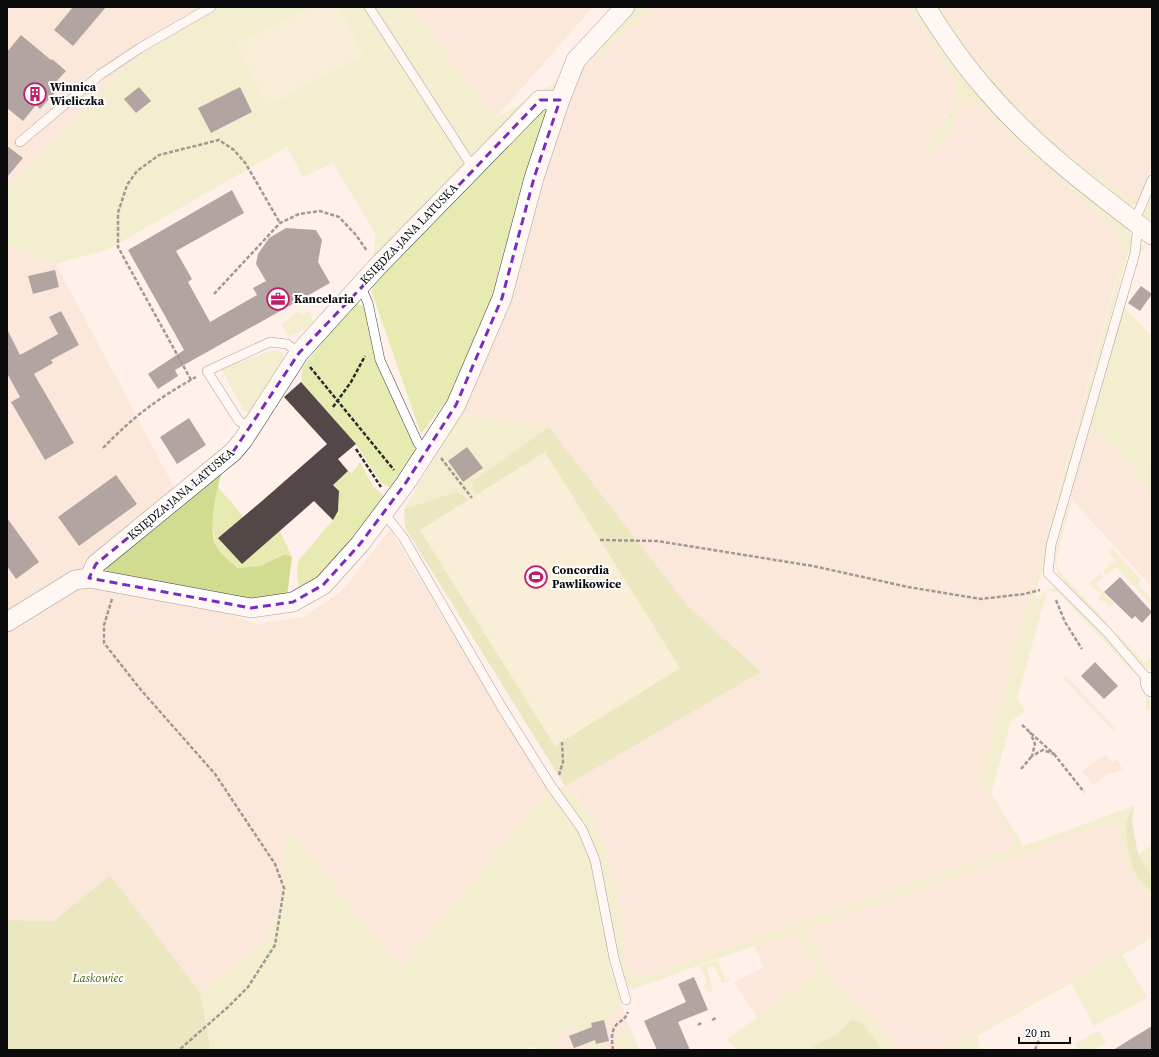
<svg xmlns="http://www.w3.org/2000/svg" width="1159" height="1057" font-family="'Source Serif 4',serif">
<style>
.farmland{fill:#f6dec8}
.green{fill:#e7eab1;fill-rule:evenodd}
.forest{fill:#d2dc90}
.pitch{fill:#f1eec3}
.building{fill:#544747}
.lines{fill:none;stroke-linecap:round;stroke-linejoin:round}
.lane-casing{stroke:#3e3e3e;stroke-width:10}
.street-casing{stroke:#3e3e3e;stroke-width:20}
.path{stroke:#2d2d2d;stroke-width:2.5;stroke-dasharray:4 2;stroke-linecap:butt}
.lane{stroke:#fff;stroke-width:9}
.street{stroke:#fff;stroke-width:19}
.marked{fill:none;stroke:#7b2cbf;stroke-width:3;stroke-dasharray:8 5;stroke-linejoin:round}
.labels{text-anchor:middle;stroke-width:4;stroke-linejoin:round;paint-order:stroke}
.poi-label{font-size:12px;font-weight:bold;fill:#0b0b0b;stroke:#fff;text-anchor:start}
.street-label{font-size:12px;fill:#0b0b0b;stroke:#fff}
.park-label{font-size:12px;font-style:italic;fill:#496419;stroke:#fff}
</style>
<rect width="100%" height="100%" fill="#fff1e9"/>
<path class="farmland" d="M 7,7 L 195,7 L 124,68 L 7,188 Z
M 410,7 L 593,7 L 494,120 Z
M 632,7 L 910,7 L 952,74 L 956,86 L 956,107 L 944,117 L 927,155 L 942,144 L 953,128 L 959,108 L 965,101 L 972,100 L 980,104 L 1014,140 L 1114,227 L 1120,237 L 1122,258 L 980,780 L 1012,835 L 1013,849 L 643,977 L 627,969 L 616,889 L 606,852 L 595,825 L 577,796 L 565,786 L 761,672 L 687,605 L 549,427 L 460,414 L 575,71 Z
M 939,7 L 1152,7 L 1152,161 L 1142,196 L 1136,201 L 1104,183 L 1032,121 L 971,53 Z
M 7,247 L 56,264 L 175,489 L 88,560 L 256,624 L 303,617 L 342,591 L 390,529 L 548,791 L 400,969 L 287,828 L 280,907 L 261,947 L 200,992 L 110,875 L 54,921 L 7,920 Z
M 1089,429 L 1096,432 L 1121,455 L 1152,492 L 1152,587 L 1070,498 Z
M 1066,675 L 1116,729 L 1114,732 L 1063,678 Z
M 1107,755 L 1112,762 L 1117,759 L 1123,770 L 1106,775 L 1093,785 L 1082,771 L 1103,756 Z
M 1108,823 L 1114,824 L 1118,829 L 1129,867 L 1136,880 L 1152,903 L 1152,935 L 987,1026 L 940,1050 L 895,1050 L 829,975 L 807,931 L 808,927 L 829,919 Z
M 796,931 L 820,971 L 758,1019 L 734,982 L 764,967 L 754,946 Z
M 622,1005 L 631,1030 L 625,1030 L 617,1039 L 619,1050 L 602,1050 L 597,1030 L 602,1020 L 616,1013 Z
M 574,1023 L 585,1050 L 556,1050 L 553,1042 Z"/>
<path class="green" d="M 195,7 L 410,7 L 494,119 L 575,71 L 494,301 L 459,384 L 421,434 L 372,293 L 375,233 L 333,163 L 303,177 L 287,147 L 109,249 L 56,264 L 7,247 L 7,188 L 124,68 Z
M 632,7 L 653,7 C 648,21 633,24 622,33 C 614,41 607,49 600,57 L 592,52 Z
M 910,7 L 920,7 L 959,64 L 1128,224 L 1132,240 L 1047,545 L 1043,569 L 1034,596 L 1038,598 C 1045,592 1048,586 1058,589 C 1076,606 1159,686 1150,710 L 1146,711 L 1146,690 L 1143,683 L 1059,593 L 1047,591 L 1017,699 L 1025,709 L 1022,714 L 1011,721 L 991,794 L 1024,846 L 1134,806 L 1129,816 L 1140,879 C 1149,886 1152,892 1152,903 L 1136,880 L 1129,867 L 1118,829 L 1114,824 L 1108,823 L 808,927 L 807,931 L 829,975 L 844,992 L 872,1017 L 895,1050 L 880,1050 L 878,1042 L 851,1020 L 836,1035 L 813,1046 L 812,1050 L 779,1050 L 778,1048 L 773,1050 L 737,1050 L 727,1040 L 820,971 L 796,931 L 633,989 L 628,988 L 615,975 L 622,1005 C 604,1028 593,1012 602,1050 L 585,1050 L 574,1023 L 553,1042 L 556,1050 L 538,1050 L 534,1046 L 524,1050 L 211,1050 L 200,992 L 261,947 L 280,907 L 287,827 L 400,969 L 548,791 L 565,786 C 615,828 619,909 627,969 L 643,977 L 1013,849 L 1012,835 L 980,780 L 1118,276 C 1122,258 1124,243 1114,227 L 1014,140 L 980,104 L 972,100 L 965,101 L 959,108 L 953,128 L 942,144 L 926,155 C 930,135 941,120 956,107 L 956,86 L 952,74 Z
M 932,7 L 939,7 C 993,84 1054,153 1136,201 L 1142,196 L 1137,203 L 1127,207 L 1076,170 L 990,85 Z
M 1152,196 L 1152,228 L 1142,218 Z
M 1146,244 L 1148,247 L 1146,246 L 1139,254 L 1125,308 L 1152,337 L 1152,492 C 1137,475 1110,437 1089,429 L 1140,247 Z
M 357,304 L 364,306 L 367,312 L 377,363 L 417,449 L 393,486 L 389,487 L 381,483 L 356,444 L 301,382 L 303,367 L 351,306 Z
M 297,311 L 301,314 L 310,311 L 313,324 L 290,337 L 281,325 Z
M 271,351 L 278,351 L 283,353 L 283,359 L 250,413 L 244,411 L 221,369 Z
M 460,414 L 549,427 L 471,482 L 476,495 L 468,500 L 458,491 L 404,509 ZM 467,447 L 482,468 L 463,482 L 448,461 Z
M 360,462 L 373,486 L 385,497 C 365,525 332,578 301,590 C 296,580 296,571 299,560 L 333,520 L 338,511 L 339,491 L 333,485 L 348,471 L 352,473 Z
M 217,486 L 244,517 L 218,538 L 242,564 L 280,531 L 292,557 L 284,554 L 260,566 L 237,568 L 216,546 L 212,523 Z
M 1070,498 L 1072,501 L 1056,558 L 1058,570 L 1107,623 L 1104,625 L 1060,576 L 1053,561 Z
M 1112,548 L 1141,580 L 1138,584 L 1152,599 L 1150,604 L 1117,568 L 1114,568 L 1106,575 L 1103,571 L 1115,560 L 1107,551 Z
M 1100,573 L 1103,577 L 1096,584 L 1114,603 L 1108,608 L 1106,601 L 1100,601 L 1099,597 L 1102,593 L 1092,588 L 1090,583 Z
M 1116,632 L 1144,662 L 1152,659 L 1152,671 L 1144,667 L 1117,638 Z
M 1152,845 L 1152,877 L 1138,854 Z
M 1152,935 L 1152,938 L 1122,955 L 1148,998 L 1094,1026 L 1071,983 L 977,1036 L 980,1050 L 940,1050 L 987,1026 Z
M 718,960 L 725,980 L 730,979 L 729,981 L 722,983 L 714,966 L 708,967 L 707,969 L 713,990 L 708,993 L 704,985 L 707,983 L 700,966 Z
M 625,1030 L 631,1030 L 639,1050 L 619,1050 L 617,1039 Z
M 1099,1031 L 1106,1043 L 1093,1050 L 1078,1050 L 1075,1043 Z"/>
<path class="forest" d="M 549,427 L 687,605 L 761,672 L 565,786 L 405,528 L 404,509 L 458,491 L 468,500 L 420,531 L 545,453 L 476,495 L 471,482 Z
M 222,473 C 216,489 207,533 217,547 C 222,555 231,561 237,568 L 260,566 L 285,554 L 292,557 L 287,596 L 240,600 L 112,575 L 107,571 L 107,566 Z
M 1134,806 L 1132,822 L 1138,854 L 1152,877 L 1152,893 C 1148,887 1143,884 1139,879 C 1131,868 1125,840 1126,827 C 1126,819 1130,813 1134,806 Z
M 110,875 L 200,992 L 211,1050 L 7,1050 L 7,920 L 54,921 Z
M 851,1020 L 859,1021 L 878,1042 L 880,1050 L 812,1050 L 813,1046 L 836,1035 Z"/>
<path class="pitch" d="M 308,7 L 339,7 L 364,55 L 268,106 L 236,45 Z
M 545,452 L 680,668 L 555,746 L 420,530 Z"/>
<path class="building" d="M 73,7 L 106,7 L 73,46 L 54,30 Z
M 21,35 L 51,60 L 52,59 L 66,71 L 52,86 L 57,90 L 40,109 L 36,105 L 23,121 L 7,108 L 7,52 Z
M 139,87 L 151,101 L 136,113 L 124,99 Z
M 240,87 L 252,112 L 211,133 L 198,108 Z
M 7,146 L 23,158 L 7,177 Z
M 232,190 L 244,213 L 176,251 L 192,279 L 188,282 L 210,322 L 257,295 L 253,288 L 266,281 L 256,264 L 258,254 L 269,238 L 286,228 L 316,230 L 322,240 L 318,262 L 330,283 L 175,370 L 178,376 L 158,389 L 148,374 L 184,350 L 128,250 Z
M 55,270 L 59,287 L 33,294 L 28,276 Z
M 1141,286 L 1152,294 L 1140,311 L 1128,303 Z
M 61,311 L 79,345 L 51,360 L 53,363 L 34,374 L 74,443 L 45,460 L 11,402 L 20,397 L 7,373 L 7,329 L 20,355 L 58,334 L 49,317 Z
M 301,382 L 356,444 L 338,459 L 348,471 L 333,485 L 339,491 L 338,511 L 333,520 L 314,501 L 242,564 L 218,538 L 262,501 L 327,444 L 284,397 Z
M 189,418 L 206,445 L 177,464 L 160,437 Z
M 467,447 L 483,468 L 463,482 L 448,461 Z
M 116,475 L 137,504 L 79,546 L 58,517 Z
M 7,518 L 39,562 L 16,579 L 7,566 Z
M 1120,577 L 1152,612 L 1142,623 L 1135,616 L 1132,619 L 1104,592 Z
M 1095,662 L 1118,686 L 1104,699 L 1081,676 Z
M 694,977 L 708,1010 L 678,1022 L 690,1050 L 657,1050 L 644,1021 L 686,1002 L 678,984 Z
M 604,1020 L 609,1041 L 596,1044 L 595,1040 L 574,1048 L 569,1036 L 592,1027 L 591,1023 Z
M 1152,1026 L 1152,1050 L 1113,1050 Z"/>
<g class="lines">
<g class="lane-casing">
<path id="lane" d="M 369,7 L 473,168
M 20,142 L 101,74 L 140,48 L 211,7
M 1132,219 L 1139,211 L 1152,180
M 1138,224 L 1135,253 L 1051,545 L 1048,573 L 1107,632 L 1150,682
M 360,285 L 368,303 L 380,360 L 418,443 L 426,452
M 250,428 L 239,421 L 207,371 L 270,342 L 287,344 L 299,353
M 383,512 L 403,537 L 501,706 L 551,786 L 582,829 L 595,860 L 614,958 L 626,1000"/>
</g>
<g class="street-casing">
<path id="street" d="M 926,7 C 944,36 964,65 987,91 C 1034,146 1094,191 1152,235
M 89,578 L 96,564 L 233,452 L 243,440 L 299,353 L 377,267 L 540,100 L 560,100
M 7,622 L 75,580 L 89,578 L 251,608 L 293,602 L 323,585 L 360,544 L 405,484 L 456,405 L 502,298 L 534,178 L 560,100 L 576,60 L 625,7
M 1150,682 L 1152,687"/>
</g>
<path class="path" d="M 214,294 L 280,223 L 299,214 L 320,211 L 339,217 L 356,235 L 367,251
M 310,367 L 394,470
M 191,380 L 118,247 L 118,213 L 127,185 L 137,171 L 159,155 L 219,140 L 234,150 L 246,164 L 280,223
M 333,407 L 351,382 L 365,356
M 103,448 C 134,416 157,399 196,377
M 356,449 L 381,487
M 441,458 L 472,498
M 600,540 L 657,541 L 813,566 L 908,587 L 981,599 L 1024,594 L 1040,590
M 112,599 L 104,625 L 104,643 L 141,690 L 215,774 L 275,864 L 284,888 L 275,945 L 248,987 L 228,1007 L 179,1050
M 1056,600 L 1065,622 L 1082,649
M 1022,725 L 1054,754 L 1043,750 L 1032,756 L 1035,744 L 1030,732
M 1054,754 L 1084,792
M 1021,769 L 1032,756
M 559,775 L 563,762 L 562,742
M 712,1020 L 716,1018
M 698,1025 L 701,1023
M 992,1049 L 992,1050
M 613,1050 C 612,1041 610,1032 617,1024 C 622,1020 626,1018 628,1012
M 1035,1050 L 1040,1037"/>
<use href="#lane" class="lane"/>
<use href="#street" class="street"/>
</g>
<path d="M0 0H1159V1057H0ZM 540,100 L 560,100 L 534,178 L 502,298 L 456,405 L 405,484 L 360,544 L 323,585 L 293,602 L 251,608 L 89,578 L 96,564 L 233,452 L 299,353 Z" fill="#fff1e9" fill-opacity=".55" fill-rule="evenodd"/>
<path class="marked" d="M 540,100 L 560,100 L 534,178 L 502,298 L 456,405 L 405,484 L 360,544 L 323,585 L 293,602 L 251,608 L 89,578 L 96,564 L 233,452 L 299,353 Z"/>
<defs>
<g id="building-ring" transform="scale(1.15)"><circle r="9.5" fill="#fff" stroke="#c01e6a" stroke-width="1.5"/><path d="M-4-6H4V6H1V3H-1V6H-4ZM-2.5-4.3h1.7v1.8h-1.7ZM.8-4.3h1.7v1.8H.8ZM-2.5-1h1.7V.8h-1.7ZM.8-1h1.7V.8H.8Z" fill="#c01e6a"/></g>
<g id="office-ring" transform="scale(1.15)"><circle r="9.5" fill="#fff" stroke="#c01e6a" stroke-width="1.5"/><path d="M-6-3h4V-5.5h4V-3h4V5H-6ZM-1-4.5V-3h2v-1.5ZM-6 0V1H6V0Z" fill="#c01e6a"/></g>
<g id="stadium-ring" transform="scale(1.15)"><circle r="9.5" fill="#fff" stroke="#c01e6a" stroke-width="1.5"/><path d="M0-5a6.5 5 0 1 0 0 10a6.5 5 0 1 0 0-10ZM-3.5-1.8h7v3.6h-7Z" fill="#c01e6a"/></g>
</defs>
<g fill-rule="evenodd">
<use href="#building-ring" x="35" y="94"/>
<use href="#office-ring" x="278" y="299"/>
<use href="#stadium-ring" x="536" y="577"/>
</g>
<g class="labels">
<g class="poi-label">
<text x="50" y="91">Winnica<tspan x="50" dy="14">Wieliczka</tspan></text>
<text x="294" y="303">Kancelaria</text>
<text x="552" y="574">Concordia<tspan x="552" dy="14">Pawlikowice</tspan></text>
</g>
<g class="street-label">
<text transform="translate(409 234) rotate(-46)" y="4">KSIĘDZA JANA LATUSKA</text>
<text transform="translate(181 494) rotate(-40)" y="4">KSIĘDZA JANA LATUSKA</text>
</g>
<g class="park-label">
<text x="98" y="982">Laskowiec</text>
</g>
</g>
<rect width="1159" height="1057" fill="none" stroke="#0b0b0b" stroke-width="16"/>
<path d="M1019 1037v6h51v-6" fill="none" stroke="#0b0b0b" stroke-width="2"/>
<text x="1025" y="1037" font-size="12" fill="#0b0b0b" stroke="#ffffff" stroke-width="3" paint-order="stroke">20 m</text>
</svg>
